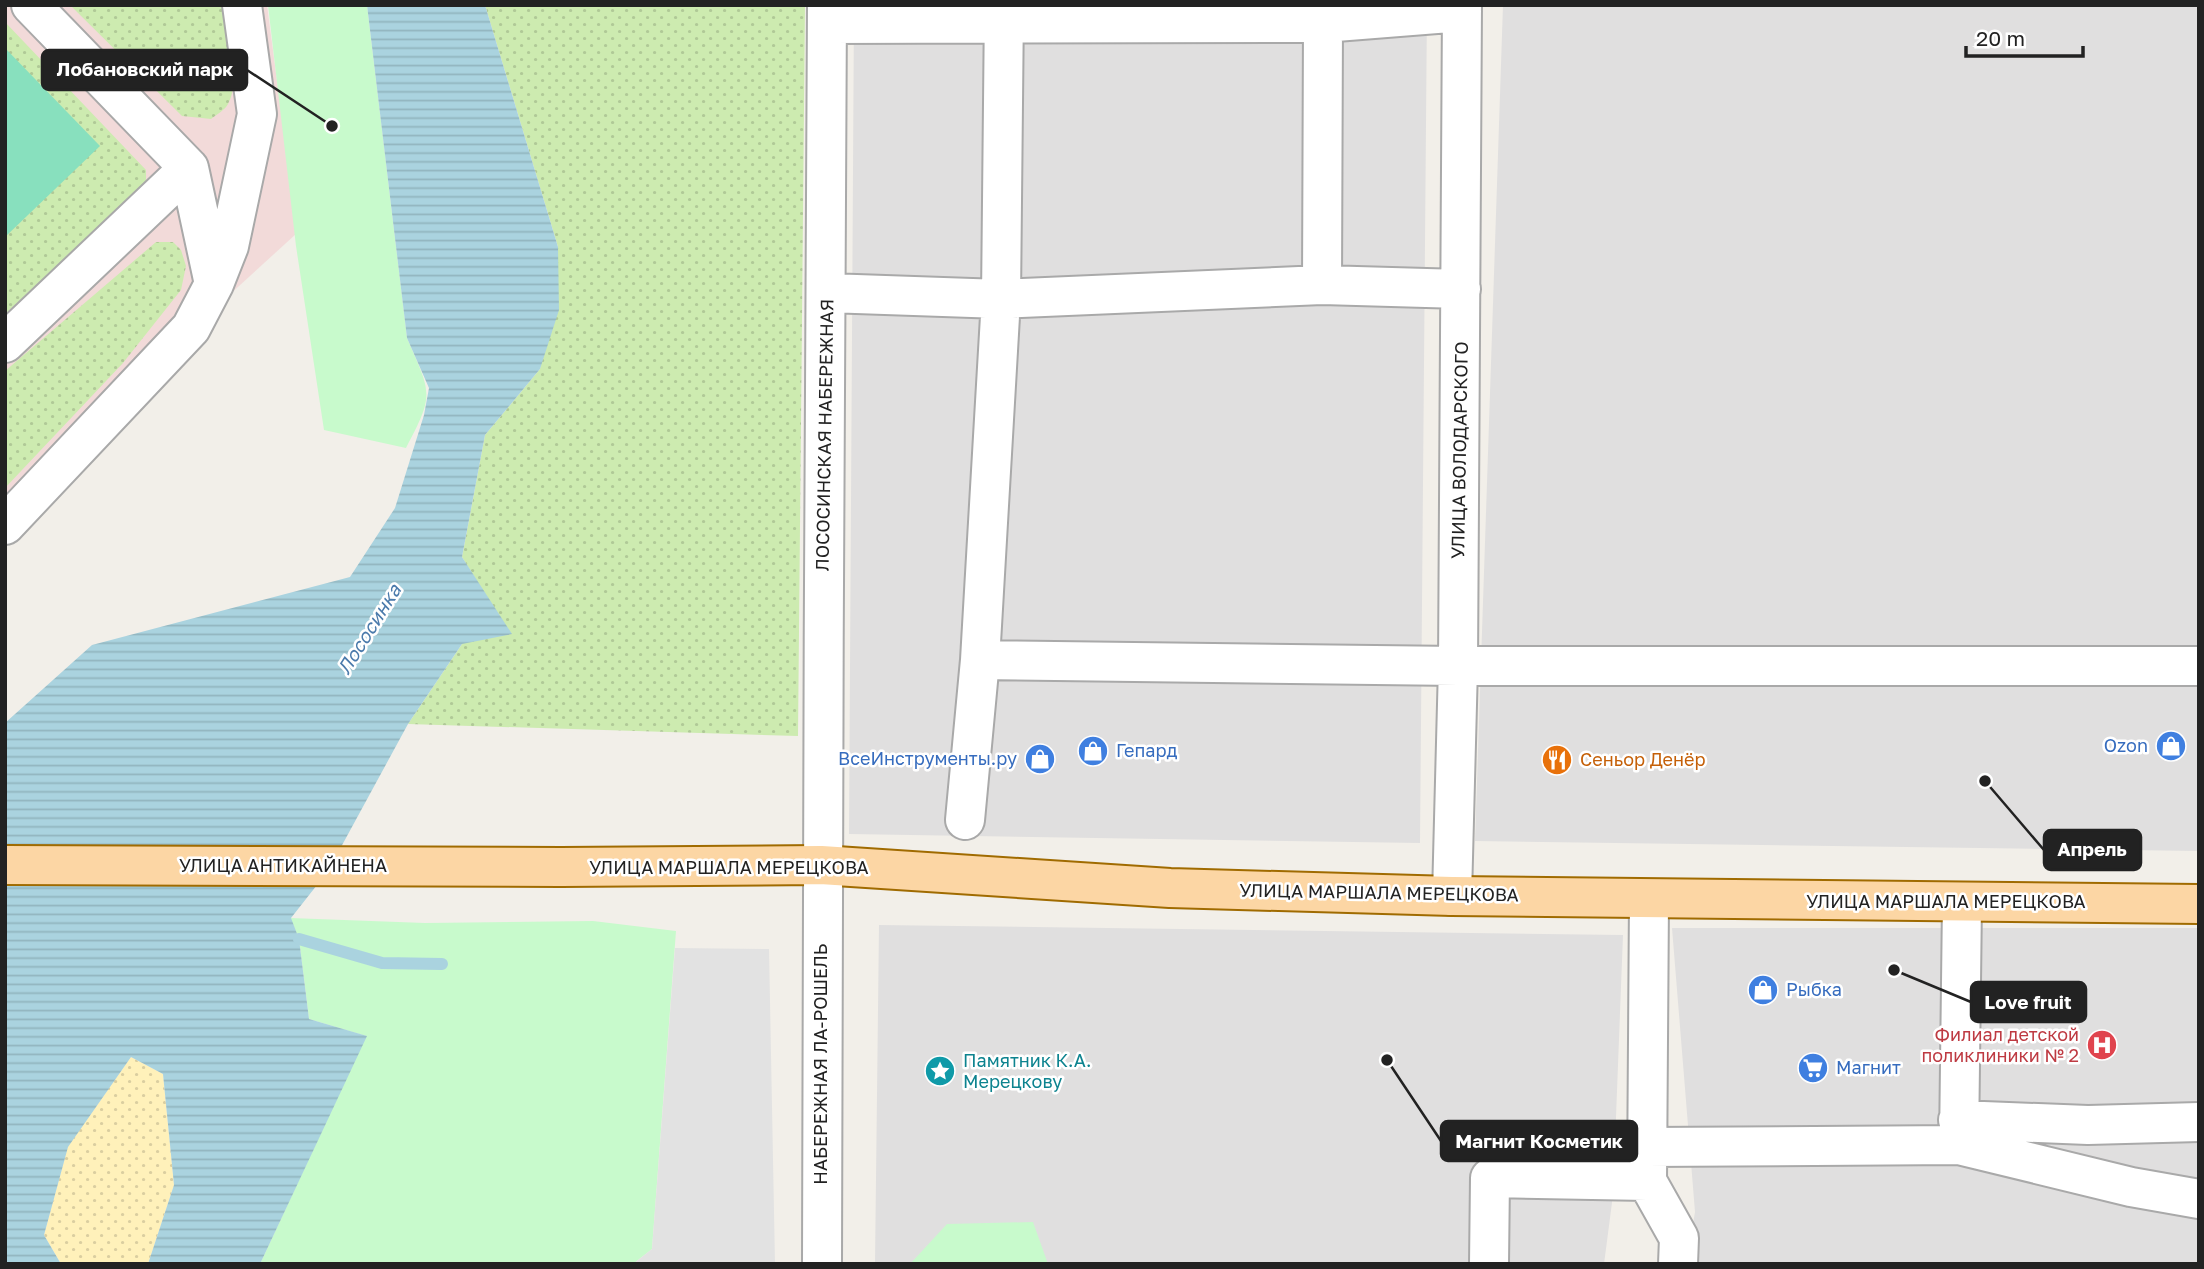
<svg xmlns="http://www.w3.org/2000/svg" width="2204" height="1269" font-family="'Golos Text',sans-serif">
<style>
.residential{fill:#e0dfdf}
.commercial{fill:#f2dad9}
.grass{fill:url(#grass-dots)}
.sand{fill:url(#sand-dots)}
.park{fill:#c8facc}
.pitch{fill:#88e0be}
.parking{fill:#e2e2e2}
.water{fill:url(#water-rules)}
.lines{fill:none;stroke-linecap:round;stroke-linejoin:round}
.stream{stroke:#aad3df;stroke-width:12}
.minor-casing{stroke:#a9a9a9;stroke-width:42}
.major-casing{stroke:#a06b00;stroke-width:42}
.minor{stroke:#fff;stroke-width:38}
.major{stroke:#fcd6a4;stroke-width:38}
.labels{text-anchor:middle;stroke-width:5;stroke-linejoin:round;paint-order:stroke}
.street-label{font-size:18px;fill:#222;stroke:#fff}
.shop-label{font-size:18px;fill:#366cbe;stroke:#fff;text-anchor:start}
.food-label{font-size:18px;fill:#c56008;stroke:#fff;text-anchor:start}
.health-label{font-size:18px;fill:#be3a42;stroke:#fff;text-anchor:end}
.culture-label{font-size:18px;fill:#0d838f;stroke:#fff;text-anchor:start}
.water-label{font-size:19px;font-style:italic;fill:#4a7aab;stroke:#fff}
.leader{fill:none;stroke:#222;stroke-width:2.5}
.callout-dot{fill:#222;stroke:#fff;stroke-width:2.5}
.callout{fill:#222;stroke:#222;stroke-width:2.5}
.callout-label{font-size:19px;text-anchor:middle;font-weight:bold;fill:#fff}
</style>
<defs>
<pattern id="grass-dots" width="8" height="8" patternUnits="userSpaceOnUse" patternTransform="scale(1.75)"><rect width="8" height="8" fill="#cdebb0"/><path d="M2 2h.1M6 6h.1" fill="none" stroke="#b0c997" stroke-width="1.8" stroke-linecap="round"/></pattern>
<pattern id="sand-dots" width="8" height="8" patternUnits="userSpaceOnUse" patternTransform="scale(1.75)"><rect width="8" height="8" fill="#fff1ba"/><path d="M2 2h.1M6 6h.1" fill="none" stroke="#dacea0" stroke-width="1.8" stroke-linecap="round"/></pattern>
<pattern id="water-rules" width="6" height="5" patternUnits="userSpaceOnUse" patternTransform="scale(1.75)"><rect width="6" height="5" fill="#aad3df"/><path d="M0 2.5h6" fill="none" stroke="#92b5bf"/></pattern>
</defs>
<rect width="100%" height="100%" fill="#f2efe9"/>
<path class="residential" d="M 854,5 L 1427,5 L 1420,843 L 849,834 Z
M 1503,5 L 2199,5 L 2199,851 L 1475,841 Z
M 879,925 L 1623,935 L 1613,1195 L 1604,1264 L 875,1264 Z
M 1672,928 L 2199,928 L 2199,1264 L 1686,1264 L 1695,1212 Z"/>
<path class="commercial" d="M 5,5 L 267,5 L 297,233 L 5,500 Z"/>
<path class="grass" d="M 70,5 L 224,5 C 228,33 242,78 228,104 C 225,110 217,114 211,119 L 182,116 Z
M 485,5 L 805,5 L 798,736 L 408,724 L 462,644 L 475,578 L 462,557 L 485,435 L 540,369 L 558,247 Z
M 5,22 L 146,170 L 146,180 L 139,191 L 5,314 Z
M 156,242 L 173,242 L 181,250 L 186,266 L 181,290 L 123,363 L 5,488 L 5,371 Z"/>
<path class="sand" d="M 131,1057 L 163,1074 L 174,1185 L 148,1264 L 61,1264 L 44,1235 L 68,1146 Z"/>
<path class="park" d="M 268,5 L 367,5 L 407,338 C 431,394 435,393 406,448 L 324,430 L 296,246 Z
M 290,918 L 425,923 L 593,921 L 676,931 L 652,1249 L 633,1264 L 260,1264 L 366,1036 L 309,1019 L 299,939 Z
M 1033,1222 L 1048,1264 L 910,1264 L 947,1224 Z"/>
<path class="pitch" d="M 5,48 L 100,146 L 5,237 Z"/>
<path class="parking" d="M 675,948 L 769,949 L 775,1264 L 633,1264 L 652,1249 Z"/>
<path class="water" d="M 367,5 L 485,5 L 558,247 L 559,310 L 540,369 L 485,435 L 462,557 L 512,634 L 462,644 L 408,724 L 328,871 L 291,918 L 299,939 L 309,1019 L 367,1036 L 260,1264 L 148,1264 L 174,1185 L 163,1074 L 131,1057 L 68,1147 L 44,1235 L 61,1264 L 5,1264 L 5,723 L 92,645 L 350,577 L 395,508 L 424,415 L 429,388 L 407,338 Z"/>
<g class="lines">
<path class="stream" d="M 299,939 L 382,963 L 442,964"/>
<g class="minor-casing">
<path id="minor" d="M 31,5 L 189,168 L 214,284
M 827,24 L 1323,23 L 1462,12
M 1322,285 L 1323,23
M 827,293 L 1001,299 L 1322,285 L 1461,289
M 5,343 L 189,168
M 5,525 L 191,328 L 214,284 L 229,246 L 257,114 L 242,5
M 980,660 L 1001,299 L 1004,5
M 965,820 L 980,660 L 1458,666 L 2199,666
M 1452,896 L 1458,666 L 1462,5
M 1649,899 L 1647,1181 L 1679,1238 L 1678,1264
M 1958,1120 L 2088,1125 L 2199,1122
M 1959,1145 L 1962,902
M 1647,1147 L 1959,1145 L 2131,1187 L 2199,1199
M 822,1264 C 820,844 827,425 827,5
M 1489,1264 L 1490,1178 L 1647,1181"/>
</g>
<g class="major-casing">
<path id="major" d="M 5,865 L 561,867 L 821,865 L 1170,888 L 1452,896 L 2199,904"/>
</g>
<use href="#minor" class="minor"/>
<use href="#major" class="major"/>
</g>
<defs>
<g id="shop-disc" transform="scale(1.575)"><circle r="9.5" fill="#3f7fe0" stroke="#fff"/><path d="M-5-2.5h2.3a2.7 3.5 0 0 1 5.4 0H5L5.5 6h-11ZM-1.5-2.5h3a1.5 2.3 0 0 0-3 0Z" fill="#fff"/></g>
<g id="restaurant-disc" transform="scale(1.575)"><circle r="9.5" fill="#e8710a" stroke="#fff"/><path d="M-5-6h1v4h1v-4h1v4h1v-4h1v5L-1.5 .5V6h-2V.5L-5-1ZM5-6V6H3V1.5H1.5Q1.5-4 5-6Z" fill="#fff"/></g>
<g id="hospital-disc" transform="scale(1.575)"><circle r="9.5" fill="#e0444e" stroke="#fff"/><path d="M-5-5h3v3.5h4V-5h3V5h-3V1.5h-4V5h-3Z" fill="#fff"/></g>
<g id="supermarket-disc" transform="scale(1.575)"><circle r="9.5" fill="#3f7fe0" stroke="#fff"/><path d="M-6-5.5h2.5l.6 2H6L4.5 2H-2.5L-4.4-4H-6ZM-1.5 3.2a1.3 1.3 0 1 0 .1 0ZM3 3.2a1.3 1.3 0 1 0 .1 0Z" fill="#fff"/></g>
<g id="sight-disc" transform="scale(1.575)"><circle r="9.5" fill="#0f9aa8" stroke="#fff"/><path d="M0-6L1.8-2.2L6-1.7L2.9 1.2L3.7 5.4L0 3.3L-3.7 5.4L-2.9 1.2L-6-1.7L-1.8-2.2Z" fill="#fff"/></g>
</defs>
<g fill-rule="evenodd">
<use href="#shop-disc" x="2171" y="746"/>
<use href="#shop-disc" x="1093" y="751"/>
<use href="#shop-disc" x="1040" y="759"/>
<use href="#restaurant-disc" x="1557" y="760"/>
<use href="#shop-disc" x="1763" y="990"/>
<use href="#hospital-disc" x="2102" y="1045"/>
<use href="#supermarket-disc" x="1813" y="1068"/>
<use href="#sight-disc" x="940" y="1071"/>
</g>
<g class="labels">
<g class="street-label">
<text transform="translate(825 435) rotate(-89)" y="6">ЛОСОСИНСКАЯ НАБЕРЕЖНАЯ</text>
<text transform="translate(1460 450) rotate(-89)" y="6">УЛИЦА ВОЛОДАРСКОГО</text>
<text x="283" y="872">УЛИЦА АНТИКАЙНЕНА</text>
<text x="729" y="874">УЛИЦА МАРШАЛА МЕРЕЦКОВА</text>
<text transform="translate(1379 893) rotate(1)" y="6">УЛИЦА МАРШАЛА МЕРЕЦКОВА</text>
<text x="1946" y="908">УЛИЦА МАРШАЛА МЕРЕЦКОВА</text>
<text transform="translate(821 1064) rotate(-90)" y="6">НАБЕРЕЖНАЯ ЛА-РОШЕЛЬ</text>
</g>
<g class="shop-label">
<text x="2148" y="752" text-anchor="end">Ozon</text>
<text x="1116" y="757">Гепард</text>
<text x="1017" y="765" text-anchor="end">ВсеИнструменты.ру</text>
<text x="1786" y="996">Рыбка</text>
<text x="1836" y="1074">Магнит</text>
</g>
<g class="food-label">
<text x="1580" y="766">Сеньор Денёр</text>
</g>
<g class="health-label">
<text x="2079" y="1041">Филиал детской<tspan x="2079" dy="21">поликлиники № 2</tspan></text>
</g>
<g class="culture-label">
<text x="963" y="1067">Памятник К.А.<tspan x="963" dy="21">Мерецкову</tspan></text>
</g>
<g class="water-label">
<text transform="translate(369 629) rotate(-58)" y="7">Лососинка</text>
</g>
</g>
<path class="leader" d="M332 126L247 70M1985 781L2044 850M1894 970L1971 1002M1387 1060L1441 1141"/>
<g class="callout-dot">
<circle cx="332" cy="126" r="7"/>
<circle cx="1985" cy="781" r="7"/>
<circle cx="1894" cy="970" r="7"/>
<circle cx="1387" cy="1060" r="7"/>
</g>
<g class="callout">
<rect x="42" y="50" width="205" height="40" rx="7"/>
<rect x="2044" y="830" width="97" height="40" rx="7"/>
<rect x="1971" y="982" width="115" height="40" rx="7"/>
<rect x="1441" y="1121" width="196" height="40" rx="7"/>
</g>
<g class="callout-label">
<text x="145" y="76">Лобановский парк</text>
<text x="2092" y="856">Апрель</text>
<text x="2028" y="1009">Love fruit</text>
<text x="1539" y="1148">Магнит Косметик</text>
</g>
<rect width="2204" height="1269" fill="none" stroke="#222222" stroke-width="14"/>
<path d="M1966 46v10h117v-10" fill="none" stroke="#222222" stroke-width="3.5"/>
<text x="1976" y="46" font-size="21" fill="#222222" stroke="#ffffff" stroke-width="5" paint-order="stroke">20 m</text>
</svg>
